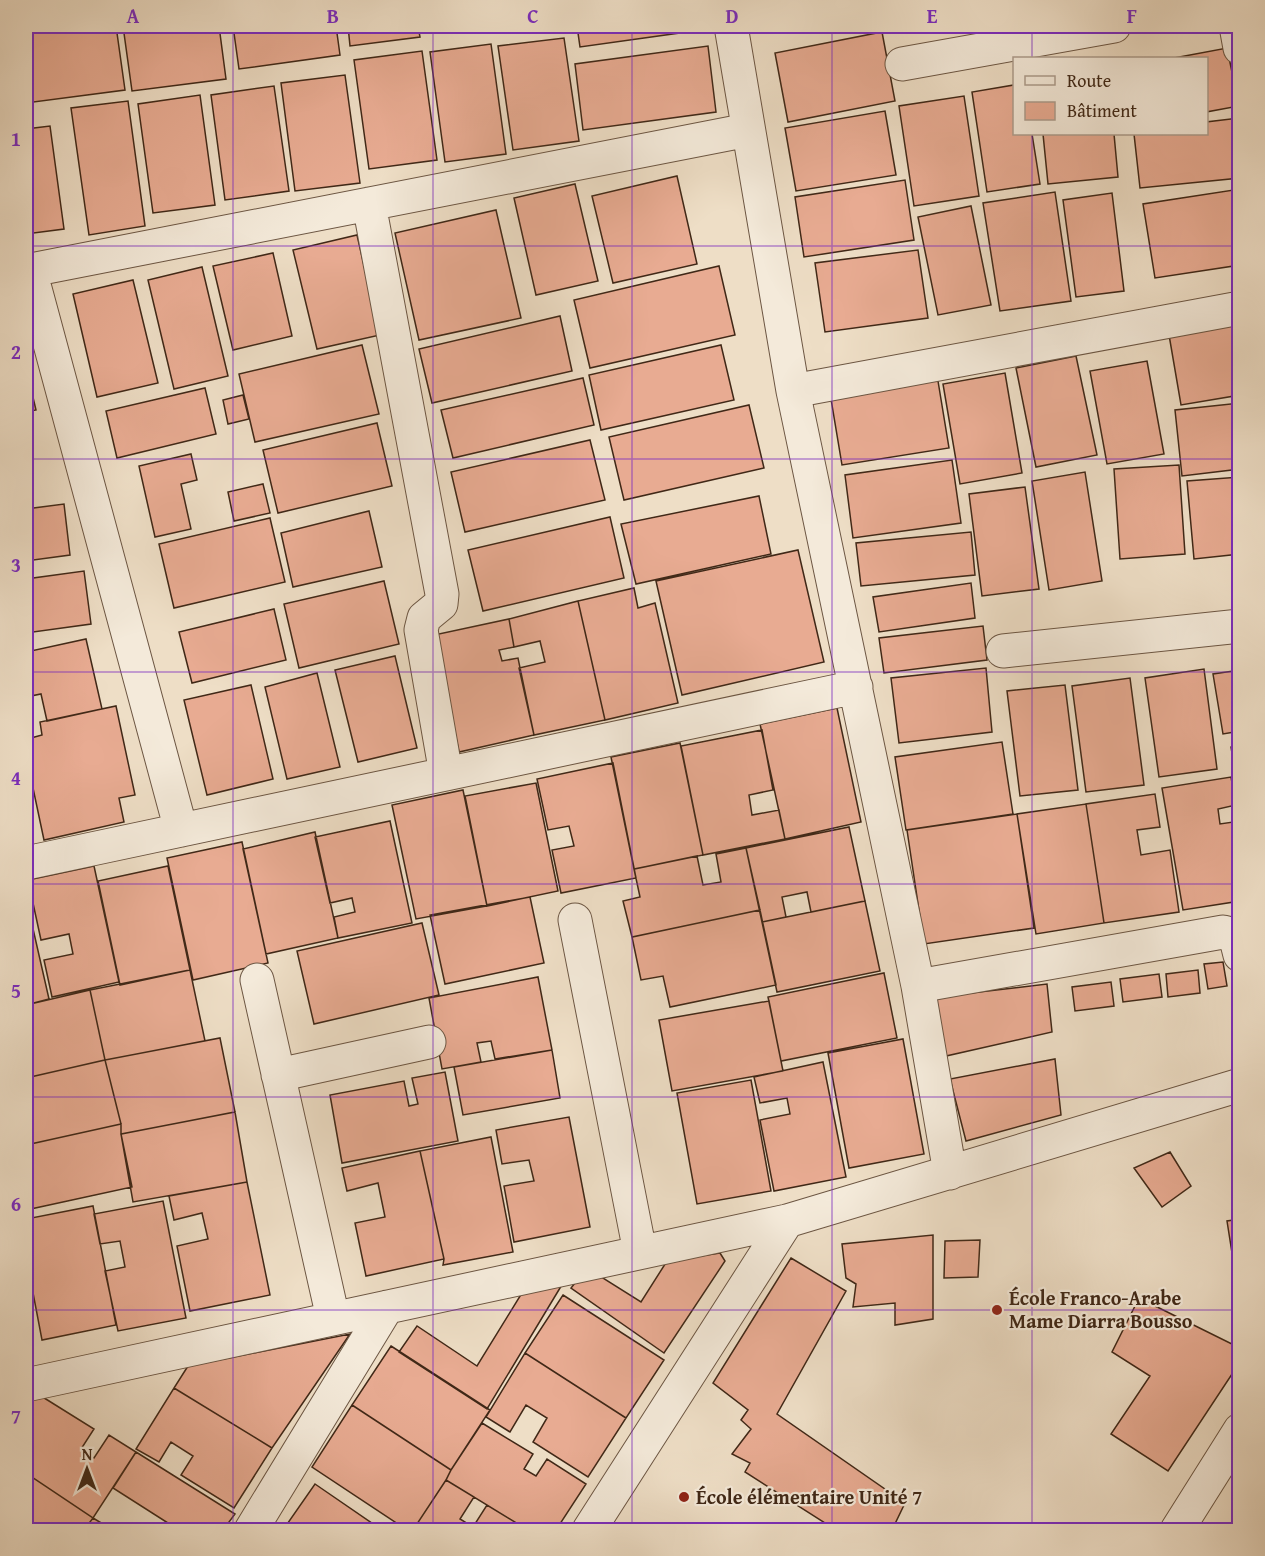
<svg xmlns="http://www.w3.org/2000/svg" width="1265" height="1556" font-family="'Gentium Book Plus',serif">
<style>
.building{fill:#e8ab92;stroke:#402817;stroke-width:1.5}
.lines{fill:none;stroke-linecap:round;stroke-linejoin:round}
.minor-casing{stroke:#6c5643;stroke-width:35}
.minor{stroke:#f4eada;stroke-width:33}
.grid{fill:none;stroke:#7b2cbf;stroke-width:1.5;stroke-opacity:0.55}
.poi-dot{fill:#8f2418;stroke:#f4eada;stroke-width:2}
.labels{text-anchor:middle;stroke-width:4.5;stroke-linejoin:round;paint-order:stroke}
.poi-label{font-size:20px;font-weight:bold;fill:#402817;stroke:#f4eada;text-anchor:start}
.neatline{fill:none;stroke:#7b2cbf;stroke-width:2}
.grid-label{font-size:20px;text-anchor:middle;font-weight:bold;fill:#7b2cbf}
</style>
<rect width="100%" height="100%" fill="#eedec6"/>
<filter id="stains"><feTurbulence type="fractalNoise" baseFrequency=".00333" numOctaves="4"/><feColorMatrix values="0 0 0 0 .2 0 0 0 0 .09 0 0 0 0 .02 0 0 0 .5 -.17"/></filter>
<radialGradient id="worn" r=".72"><stop offset=".6" stop-color="#630" stop-opacity="0"/><stop offset="1" stop-color="#630" stop-opacity=".3"/></radialGradient>
<path class="building" d="M 43,26 L 116,26 L 125,90 L 26,103 L 26,28 Z
M 123,26 L 219,26 L 226,79 L 132,91 Z
M 233,26 L 336,26 L 340,55 L 239,69 Z
M 348,26 L 418,26 L 420,37 L 350,46 Z
M 458,26 L 506,26 L 459,32 Z
M 577,26 L 701,26 L 701,30 L 580,47 Z
M 882,32 L 895,101 L 788,122 L 775,53 Z
M 564,38 L 579,141 L 513,150 L 498,46 Z
M 491,44 L 506,154 L 445,162 L 430,52 Z
M 708,46 L 716,112 L 583,130 L 575,64 Z
M 1227,48 L 1239,106 L 1206,112 L 1206,58 L 1174,58 Z
M 422,51 L 437,160 L 369,169 L 354,60 Z
M 345,75 L 360,183 L 295,191 L 281,83 Z
M 1014,85 L 1014,134 L 1032,134 L 1040,184 L 987,192 L 972,92 Z
M 274,86 L 289,191 L 225,200 L 211,95 Z
M 200,95 L 215,205 L 153,213 L 138,104 Z
M 964,96 L 979,196 L 914,206 L 899,106 Z
M 128,101 L 145,226 L 89,235 L 71,108 Z
M 885,111 L 896,175 L 796,191 L 785,128 Z
M 1239,118 L 1240,178 L 1140,188 L 1134,134 L 1206,134 L 1206,122 Z
M 50,126 L 64,229 L 26,234 L 26,129 Z
M 1043,134 L 1114,134 L 1118,177 L 1048,184 Z
M 677,176 L 697,264 L 613,283 L 592,196 Z
M 905,180 L 914,240 L 804,257 L 795,197 Z
M 575,184 L 598,281 L 536,295 L 514,198 Z
M 1240,189 L 1240,265 L 1155,278 L 1143,204 Z
M 1055,192 L 1071,301 L 1000,311 L 983,203 Z
M 1112,193 L 1124,291 L 1076,297 L 1063,200 Z
M 971,206 L 991,305 L 938,315 L 918,217 Z
M 496,210 L 521,318 L 419,340 L 395,233 Z
M 357,235 L 380,335 L 317,349 L 293,250 Z
M 918,250 L 928,318 L 825,332 L 815,263 Z
M 273,253 L 292,336 L 233,350 L 213,266 Z
M 719,266 L 735,335 L 590,368 L 574,300 Z
M 202,267 L 228,376 L 174,389 L 148,280 Z
M 133,280 L 158,383 L 97,397 L 73,294 Z
M 560,316 L 572,371 L 432,403 L 419,349 Z
M 1240,317 L 1240,395 L 1181,405 L 1168,329 Z
M 362,345 L 379,414 L 255,442 L 239,374 Z
M 721,345 L 734,400 L 601,430 L 589,375 Z
M 1076,356 L 1097,455 L 1036,467 L 1016,368 Z
M 1147,361 L 1164,454 L 1107,464 L 1090,371 Z
M 26,368 L 36,410 L 26,412 Z
M 1005,373 L 1022,473 L 960,484 L 943,384 Z
M 937,375 L 949,448 L 842,465 L 830,393 Z
M 583,378 L 594,425 L 453,458 L 441,410 Z
M 205,388 L 216,434 L 117,458 L 106,411 Z
M 243,395 L 249,419 L 228,424 L 223,400 Z
M 1240,403 L 1240,469 L 1182,476 L 1175,410 Z
M 749,405 L 764,468 L 624,500 L 609,437 Z
M 377,423 L 392,486 L 278,513 L 263,450 Z
M 590,440 L 605,500 L 465,532 L 451,472 Z
M 191,454 L 197,480 L 181,484 L 191,529 L 155,537 L 139,466 Z
M 952,460 L 961,523 L 853,538 L 845,475 Z
M 1179,465 L 1185,554 L 1120,559 L 1114,469 Z
M 1085,472 L 1102,581 L 1049,590 L 1032,481 Z
M 1240,477 L 1240,554 L 1194,559 L 1187,481 Z
M 263,484 L 270,513 L 234,521 L 228,492 Z
M 1025,487 L 1039,589 L 982,596 L 969,494 Z
M 759,496 L 771,554 L 636,584 L 621,524 Z
M 64,504 L 70,555 L 26,561 L 26,509 Z
M 369,511 L 382,567 L 293,587 L 281,533 Z
M 610,517 L 624,578 L 483,611 L 468,550 Z
M 270,518 L 285,582 L 174,608 L 159,544 Z
M 971,532 L 975,575 L 861,586 L 856,543 Z
M 798,550 L 824,662 L 682,695 L 656,581 Z
M 84,571 L 91,624 L 26,633 L 26,579 Z
M 384,581 L 399,644 L 299,668 L 284,604 Z
M 971,583 L 975,618 L 879,632 L 873,597 Z
M 634,588 L 638,608 L 655,603 L 678,703 L 605,720 L 578,601 Z
M 578,601 L 605,720 L 534,735 L 519,668 L 545,662 L 540,641 L 514,647 L 509,619 Z
M 274,609 L 286,660 L 192,683 L 179,632 Z
M 509,619 L 514,647 L 499,650 L 502,661 L 518,658 L 534,735 L 459,752 L 434,635 Z
M 983,626 L 987,660 L 884,673 L 879,638 Z
M 86,639 L 102,709 L 47,721 L 41,694 L 26,697 L 26,652 Z
M 395,656 L 417,748 L 358,762 L 335,670 Z
M 986,668 L 992,732 L 899,743 L 891,678 Z
M 1204,669 L 1217,769 L 1159,777 L 1145,678 Z
M 1240,670 L 1240,731 L 1223,734 L 1213,674 Z
M 317,673 L 340,767 L 287,779 L 265,687 Z
M 1130,678 L 1144,785 L 1086,792 L 1072,686 Z
M 251,685 L 273,779 L 207,795 L 184,700 Z
M 1065,685 L 1078,790 L 1020,796 L 1007,691 Z
M 116,706 L 135,795 L 119,798 L 124,822 L 44,840 L 33,788 L 26,790 L 26,723 L 28,722 L 31,738 L 42,735 L 40,722 Z
M 837,708 L 861,822 L 785,839 L 760,724 Z
M 762,730 L 773,790 L 749,795 L 752,815 L 779,810 L 785,839 L 703,855 L 681,746 Z
M 1002,742 L 1013,814 L 906,830 L 895,757 Z
M 680,743 L 703,855 L 634,869 L 611,757 Z
M 1240,745 L 1240,802 L 1231,747 Z
M 613,763 L 636,878 L 561,893 L 552,850 L 574,846 L 569,826 L 548,830 L 537,779 Z
M 1231,777 L 1236,805 L 1218,809 L 1220,824 L 1240,821 L 1240,901 L 1183,910 L 1162,788 Z
M 536,783 L 558,891 L 487,906 L 465,796 Z
M 463,790 L 487,906 L 416,919 L 392,805 Z
M 1155,794 L 1160,827 L 1137,830 L 1141,855 L 1170,850 L 1179,912 L 1104,923 L 1086,804 Z
M 1086,804 L 1104,923 L 1036,934 L 1017,814 Z
M 1017,814 L 1034,928 L 924,944 L 907,830 Z
M 390,821 L 412,923 L 338,938 L 334,917 L 355,912 L 352,898 L 330,903 L 315,837 Z
M 849,827 L 865,901 L 811,912 L 807,892 L 782,897 L 786,917 L 762,922 L 746,848 Z
M 315,832 L 338,938 L 266,954 L 243,849 Z
M 242,842 L 268,963 L 193,980 L 167,858 Z
M 746,848 L 760,910 L 632,937 L 623,901 L 640,897 L 634,869 L 697,856 L 703,885 L 721,882 L 716,854 Z
M 94,866 L 119,982 L 52,997 L 44,960 L 73,954 L 69,934 L 41,940 L 28,880 Z
M 168,866 L 190,970 L 120,985 L 98,881 Z
M 530,897 L 544,963 L 445,984 L 430,915 Z
M 26,898 L 49,999 L 26,1005 Z
M 865,901 L 880,971 L 777,992 L 762,922 Z
M 760,910 L 776,985 L 670,1007 L 663,976 L 641,980 L 632,937 Z
M 422,923 L 439,995 L 314,1024 L 297,951 Z
M 1223,962 L 1227,986 L 1208,989 L 1204,964 Z
M 190,970 L 205,1041 L 105,1060 L 90,990 Z
M 1198,970 L 1200,993 L 1168,997 L 1166,974 Z
M 884,973 L 897,1038 L 781,1061 L 768,997 Z
M 1159,974 L 1162,997 L 1123,1002 L 1120,979 Z
M 538,977 L 552,1050 L 495,1059 L 491,1041 L 477,1043 L 481,1062 L 442,1069 L 429,998 Z
M 1111,982 L 1114,1006 L 1075,1011 L 1072,987 Z
M 1047,984 L 1052,1032 L 946,1056 L 936,997 Z
M 90,990 L 105,1060 L 26,1078 L 26,1005 Z
M 769,1001 L 783,1071 L 672,1091 L 659,1020 Z
M 220,1038 L 235,1112 L 121,1134 L 121,1124 L 105,1060 Z
M 903,1039 L 924,1154 L 849,1168 L 828,1053 Z
M 552,1050 L 560,1098 L 463,1115 L 454,1067 Z
M 1055,1059 L 1061,1115 L 966,1141 L 950,1079 Z
M 105,1060 L 121,1124 L 26,1145 L 26,1078 Z
M 823,1062 L 846,1177 L 774,1191 L 760,1120 L 790,1114 L 787,1098 L 760,1103 L 754,1077 Z
M 445,1072 L 458,1141 L 342,1163 L 330,1095 L 404,1081 L 409,1106 L 418,1104 L 412,1078 Z
M 751,1080 L 771,1191 L 697,1204 L 677,1093 Z
M 235,1112 L 247,1182 L 133,1202 L 121,1134 Z
M 569,1117 L 590,1227 L 514,1242 L 504,1186 L 534,1181 L 529,1160 L 502,1164 L 496,1130 Z
M 121,1124 L 121,1134 L 132,1187 L 26,1210 L 26,1145 Z
M 491,1137 L 513,1252 L 443,1265 L 444,1259 L 420,1151 Z
M 420,1151 L 444,1259 L 366,1276 L 355,1223 L 385,1217 L 378,1183 L 347,1191 L 342,1168 Z
M 1170,1152 L 1191,1186 L 1162,1207 L 1134,1168 Z
M 247,1182 L 270,1295 L 190,1311 L 177,1246 L 208,1239 L 202,1213 L 174,1220 L 169,1196 Z
M 163,1201 L 186,1318 L 118,1331 L 105,1271 L 125,1267 L 120,1241 L 100,1244 L 94,1214 Z
M 93,1206 L 116,1325 L 42,1340 L 26,1256 L 26,1219 Z
M 1240,1219 L 1240,1304 L 1227,1221 Z
M 933,1235 L 933,1319 L 895,1325 L 895,1303 L 853,1307 L 856,1284 L 846,1278 L 842,1244 Z
M 980,1240 L 978,1277 L 944,1278 L 945,1241 Z
M 720,1253 L 725,1261 L 664,1353 L 571,1288 L 587,1268 L 641,1302 L 667,1261 Z
M 791,1258 L 846,1291 L 777,1414 L 905,1503 L 892,1530 L 836,1530 L 745,1472 L 750,1463 L 732,1454 L 751,1429 L 741,1420 L 748,1410 L 713,1383 Z
M 563,1283 L 487,1409 L 399,1352 L 417,1326 L 477,1366 L 525,1288 Z
M 563,1295 L 664,1360 L 626,1418 L 525,1353 Z
M 1139,1298 L 1240,1348 L 1240,1362 L 1168,1471 L 1111,1434 L 1150,1376 L 1112,1352 Z
M 350,1334 L 272,1448 L 174,1388 L 188,1366 Z
M 391,1346 L 490,1410 L 451,1470 L 352,1405 Z
M 525,1353 L 626,1418 L 588,1477 L 533,1442 L 547,1418 L 526,1405 L 510,1432 L 486,1417 Z
M 174,1388 L 272,1448 L 234,1508 L 181,1475 L 193,1456 L 171,1442 L 159,1462 L 136,1449 Z
M 33,1391 L 94,1429 L 81,1449 L 94,1458 L 109,1435 L 136,1452 L 93,1518 L 26,1473 L 26,1403 Z
M 352,1405 L 451,1470 L 446,1480 L 413,1530 L 407,1530 L 312,1467 Z
M 482,1423 L 533,1454 L 524,1469 L 536,1476 L 547,1459 L 586,1484 L 556,1530 L 528,1530 L 446,1480 L 451,1470 Z
M 136,1452 L 235,1514 L 223,1530 L 163,1530 L 168,1523 L 113,1488 Z
M 26,1473 L 93,1518 L 84,1530 L 26,1530 Z
M 446,1480 L 474,1497 L 460,1519 L 473,1527 L 487,1505 L 528,1530 L 413,1530 Z
M 315,1484 L 382,1530 L 283,1530 Z
M 93,1518 L 113,1530 L 84,1530 Z"/>
<g class="lines">
<g class="minor-casing">
<path id="minor" d="M 731,26 L 793,391 L 918,986 L 950,1173
M 1236,26 L 1240,48
M 902,64 L 1114,26
M 369,204 L 442,594 L 441,604 L 424,618 L 421,630 L 446,774
M 30,270 L 181,830
M 26,271 L 748,130
M 793,391 L 1240,308
M 1003,651 L 1240,626
M 26,863 L 856,687
M 575,920 L 640,1252
M 257,980 L 333,1318
M 918,986 L 1223,932 L 1235,935 L 1240,955
M 278,1075 L 429,1042
M 26,1385 L 787,1221 L 1240,1085
M 251,1530 L 387,1307
M 589,1530 L 787,1221
M 1177,1530 L 1240,1430"/>
</g>
<use href="#minor" class="minor"/>
</g>
<path class="grid" d="M 233,26 L 233,1530M 433,26 L 433,1530M 632,26 L 632,1530M 832,26 L 832,1530M 1032,26 L 1032,58M 1032,134 L 1032,1530M 26,246 L 1240,246M 26,459 L 1240,459M 26,672 L 1240,672M 26,884 L 1240,884M 26,1097 L 1240,1097M 26,1310 L 1240,1310"/>
<g class="poi-dot">
<circle cx="997" cy="1310" r="6"/>
<circle cx="684" cy="1497" r="6"/>
</g>
<g class="labels">
<g class="poi-label">
<text x="1009" y="1305">École Franco-Arabe<tspan x="1009" dy="23">Mame Diarra Bousso</tspan></text>
<text x="696" y="1504">École élémentaire Unité 7</text>
</g>
</g>
<rect width="1265" height="1556" fill="none" stroke="#eedec6" stroke-width="66"/>
<rect x="1013" y="57" width="195" height="78" fill="#f4eada" stroke="#ac9c8c" stroke-width="1.5"/>
<rect x="1025" y="76" width="30" height="9" fill="#f4eada" stroke="#ac9c8c" stroke-width="1.5"/>
<text x="1067" y="87" font-size="18" fill="#402817">Route</text>
<rect x="1025" y="102" width="30" height="18" fill="#e8ab92" stroke="#ac9c8c" stroke-width="1.5"/>
<text x="1067" y="117" font-size="18" fill="#402817">Bâtiment</text>
<g transform="translate(87 1469)" stroke="#f4eada" stroke-width="4.5" paint-order="stroke">
<path d="M0-4.5L10 22L0 15L-10 22Z" fill="#402817"/>
<text y="-9" font-size="16" font-weight="bold" text-anchor="middle" fill="#402817">N</text>
</g>
<rect x="33" y="33" width="1199" height="1490" class="neatline"/>
<g class="grid-label">
<text x="133" y="23">A</text>
<text x="333" y="23">B</text>
<text x="533" y="23">C</text>
<text x="732" y="23">D</text>
<text x="932" y="23">E</text>
<text x="1132" y="23">F</text>
<text x="16" y="146">1</text>
<text x="16" y="359">2</text>
<text x="16" y="572">3</text>
<text x="16" y="785">4</text>
<text x="16" y="998">5</text>
<text x="16" y="1211">6</text>
<text x="16" y="1423">7</text>
</g>
<rect width="100%" height="100%" filter="url(#stains)"/>
<rect width="100%" height="100%" fill="url(#worn)"/>
</svg>
